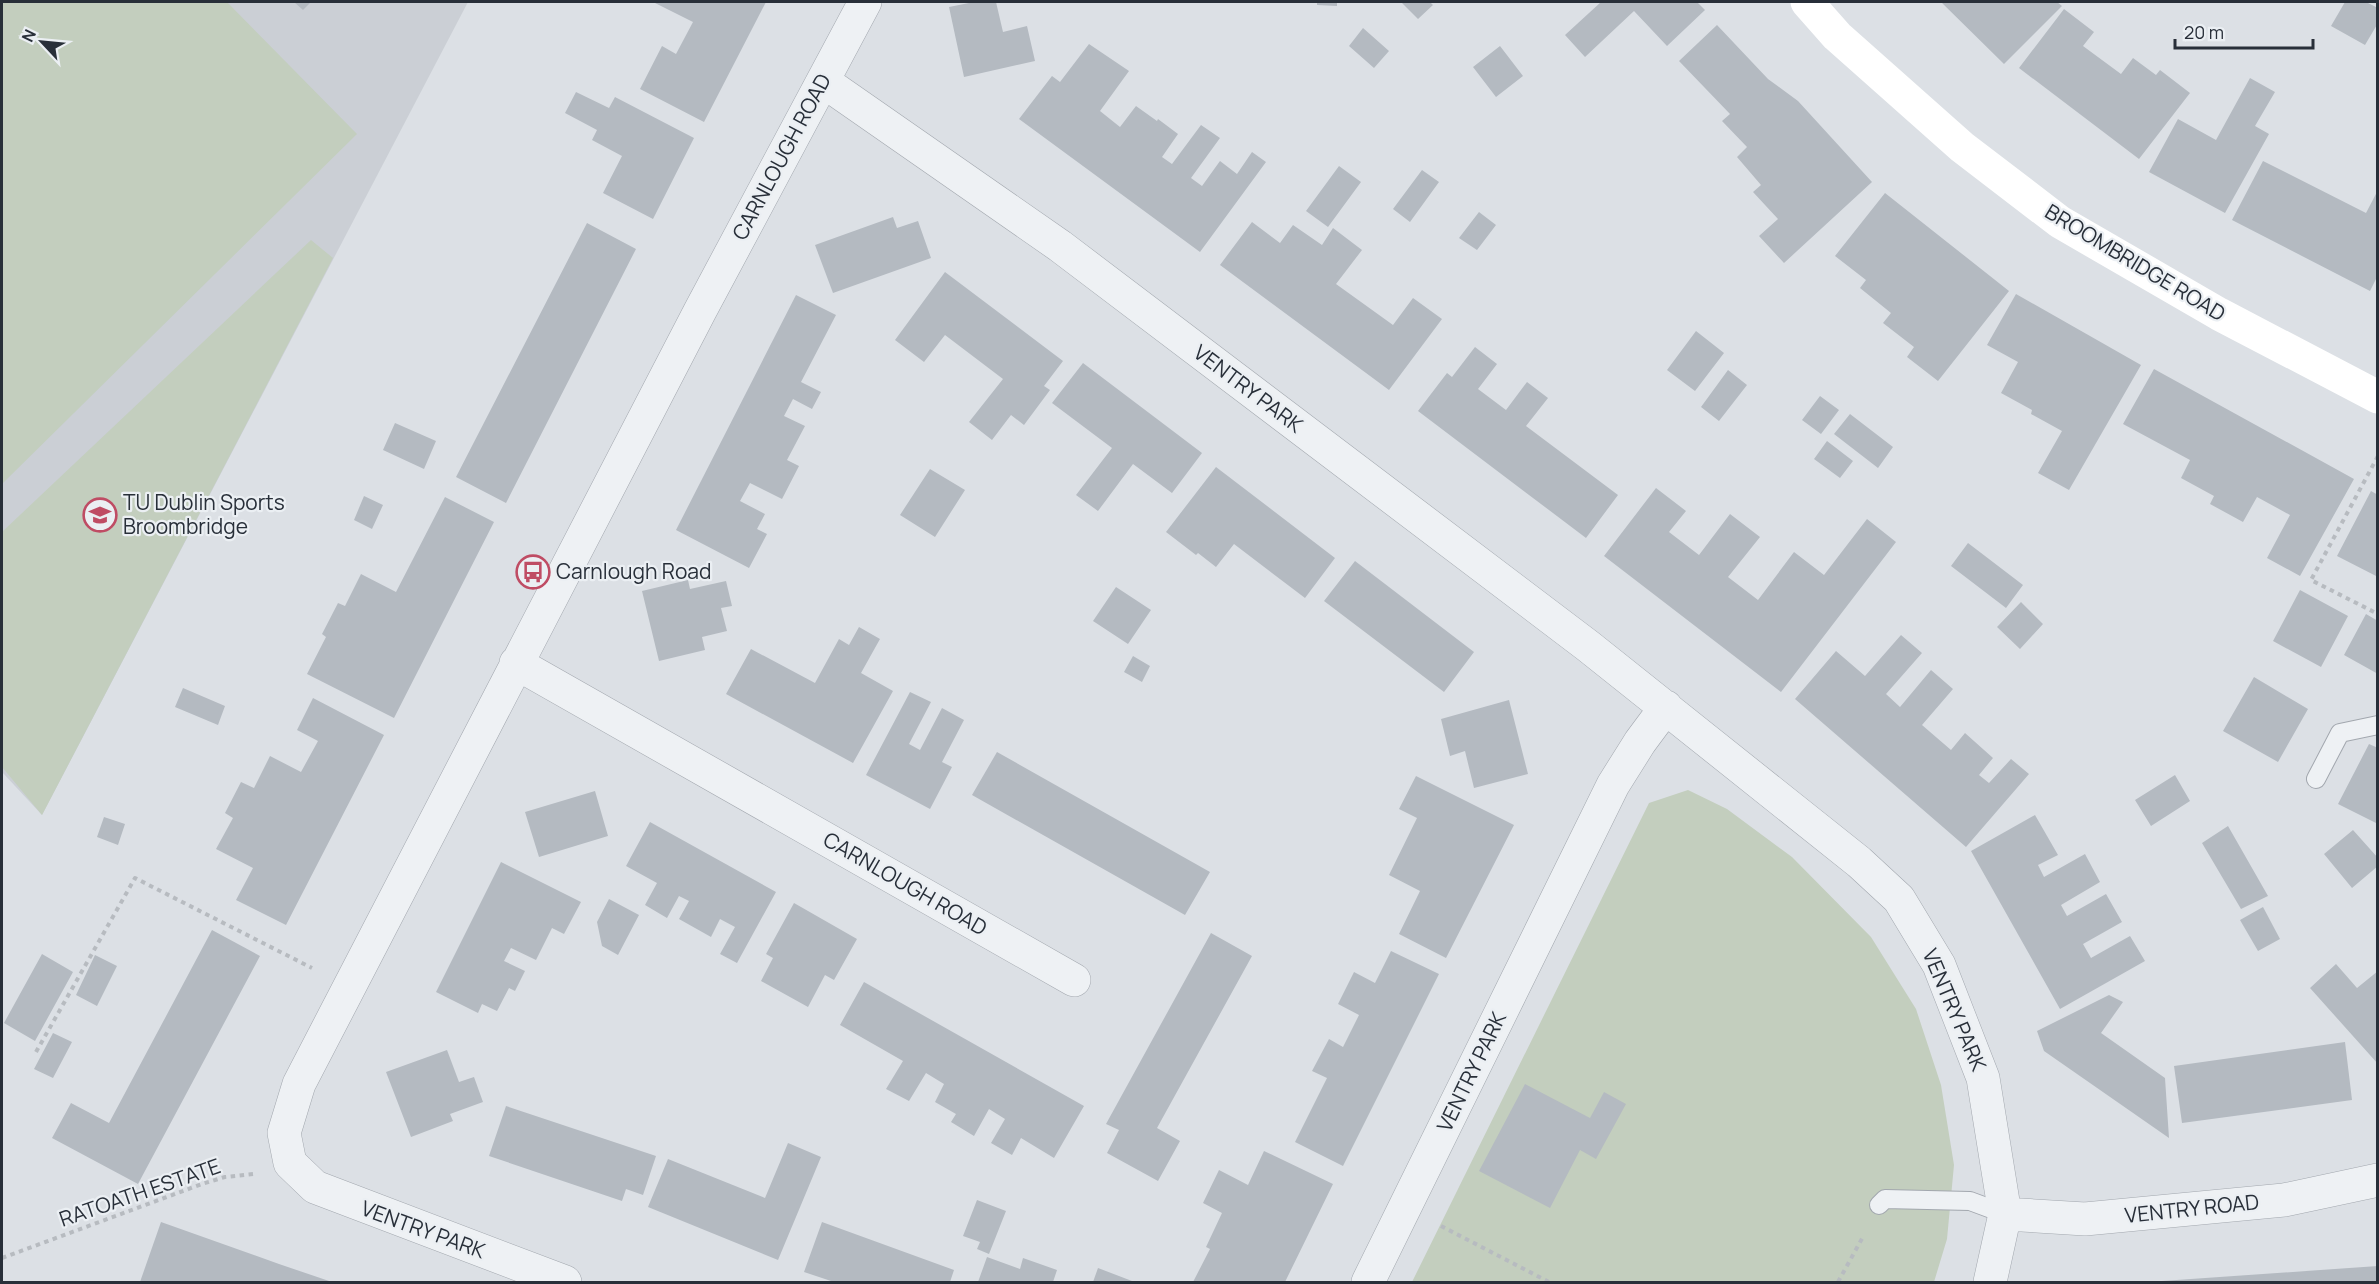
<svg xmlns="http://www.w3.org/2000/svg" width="2379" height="1284" font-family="Manrope,sans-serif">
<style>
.built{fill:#cbcfd5}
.green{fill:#c3cebe}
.building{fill:#b4bac1}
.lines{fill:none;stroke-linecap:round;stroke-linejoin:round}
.lane-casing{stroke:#a2a7ae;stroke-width:20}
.street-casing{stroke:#a2a7ae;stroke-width:34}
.path{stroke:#b7bbc0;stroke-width:4;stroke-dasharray:4.5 4.5;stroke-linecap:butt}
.lane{stroke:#eef1f4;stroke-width:18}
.street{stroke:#eef1f4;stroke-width:33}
.secondary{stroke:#fff;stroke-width:33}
.labels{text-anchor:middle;stroke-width:4.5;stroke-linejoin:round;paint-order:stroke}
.street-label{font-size:21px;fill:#282f39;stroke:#ebeff3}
.poi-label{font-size:21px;fill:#282f39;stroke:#ebeff3;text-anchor:start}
</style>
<rect width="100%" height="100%" fill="#dce0e5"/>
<path class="built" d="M 2,2 L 468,2 L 42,815 L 2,772 Z"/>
<path class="green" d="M 2,2 L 227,2 L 357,134 L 2,484 Z
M 311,240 L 333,258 L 42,815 L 2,767 L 2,532 Z
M 1688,790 L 1727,809 L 1792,857 L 1871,937 L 1916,1009 L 1941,1085 L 1954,1165 L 1947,1239 L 1934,1282 L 1412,1282 L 1649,803 Z"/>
<path class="building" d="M 294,2 L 311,2 L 303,10 Z
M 653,2 L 766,2 L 704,122 L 640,89 L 662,46 L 676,54 L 693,22 Z
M 974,2 L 996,2 L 1003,32 L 1027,26 L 1035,61 L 964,77 L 949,7 Z
M 1317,2 L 1337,2 L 1337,6 L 1317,5 Z
M 1401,2 L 1430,2 L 1433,5 L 1418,19 Z
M 1601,2 L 1697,2 L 1705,10 L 1667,46 L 1634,11 L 1585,57 L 1565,35 Z
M 1941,2 L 2057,2 L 2062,6 L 2004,64 Z
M 2345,2 L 2366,2 L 2378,8 L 2378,23 L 2365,45 L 2331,26 Z
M 2064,9 L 2094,32 L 2083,46 L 2121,74 L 2133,58 L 2156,75 L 2160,70 L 2190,93 L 2139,159 L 2019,68 Z
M 1717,25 L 1768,79 L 1798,101 L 1872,182 L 1784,263 L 1759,236 L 1778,219 L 1753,192 L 1761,185 L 1737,157 L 1747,147 L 1722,121 L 1730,114 L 1679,61 Z
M 1363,28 L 1389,51 L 1374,68 L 1349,46 Z
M 1089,44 L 1129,71 L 1100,111 L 1120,127 L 1136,106 L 1157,121 L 1158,119 L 1178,134 L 1162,157 L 1172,164 L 1201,125 L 1220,138 L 1191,178 L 1202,186 L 1220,161 L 1237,174 L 1252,152 L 1266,162 L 1200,252 L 1019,119 L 1052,76 L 1060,82 Z
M 1500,46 L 1523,76 L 1496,97 L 1473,67 Z
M 2250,78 L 2275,92 L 2255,126 L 2269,134 L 2225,213 L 2149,172 L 2178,119 L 2216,140 Z
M 576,92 L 609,108 L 615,97 L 694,138 L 653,219 L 603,193 L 622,156 L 592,140 L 597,130 L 565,113 Z
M 2263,161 L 2366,213 L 2378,190 L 2378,275 L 2370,291 L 2232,220 Z
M 1339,166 L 1361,182 L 1328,227 L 1306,211 Z
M 1422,170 L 1439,182 L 1410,222 L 1393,209 Z
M 1885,193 L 2009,291 L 1938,381 L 1907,357 L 1914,347 L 1883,323 L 1891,313 L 1860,288 L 1866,280 L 1835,256 Z
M 1479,212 L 1496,225 L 1477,250 L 1459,238 Z
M 893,217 L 897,228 L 918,221 L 931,258 L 833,293 L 815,245 Z
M 1252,222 L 1280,243 L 1293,225 L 1322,245 L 1333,228 L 1362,250 L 1336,284 L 1393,325 L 1413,298 L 1442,319 L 1389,390 L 1220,265 Z
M 587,223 L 636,249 L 506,503 L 456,477 Z
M 945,272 L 1063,361 L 1044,386 L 1050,390 L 1024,425 L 1011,415 L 992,440 L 969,422 L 1003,379 L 945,335 L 924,362 L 895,340 Z
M 2016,294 L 2141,365 L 2069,490 L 2038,473 L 2062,431 L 2031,414 L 2032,410 L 2001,393 L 2018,362 L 1987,345 Z
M 796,295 L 836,315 L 801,382 L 821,392 L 812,409 L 793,399 L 784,416 L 805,426 L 787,460 L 799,466 L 782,499 L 750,483 L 740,501 L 765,514 L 757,529 L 767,534 L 749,568 L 676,530 Z
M 1696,331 L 1724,353 L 1695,391 L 1667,370 Z
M 1475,347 L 1497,364 L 1478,389 L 1506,410 L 1527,382 L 1548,398 L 1526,426 L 1618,495 L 1586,538 L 1418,411 L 1447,373 L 1452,377 Z
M 1083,363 L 1202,453 L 1172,493 L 1133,464 L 1098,511 L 1076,495 L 1112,448 L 1052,403 Z
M 2154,369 L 2354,479 L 2300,576 L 2267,558 L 2290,515 L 2257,497 L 2243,522 L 2210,504 L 2214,496 L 2181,478 L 2190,460 L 2123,424 Z
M 1728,370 L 1747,385 L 1719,421 L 1701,407 Z
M 1820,396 L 1839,410 L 1821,434 L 1802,420 Z
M 1850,414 L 1893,447 L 1878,468 L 1834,434 Z
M 395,423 L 436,441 L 424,469 L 383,450 Z
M 1827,441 L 1853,461 L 1840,478 L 1814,459 Z
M 1216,467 L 1335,558 L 1305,598 L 1234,544 L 1216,567 L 1198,553 L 1196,555 L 1166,532 Z
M 930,469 L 965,490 L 935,537 L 900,515 Z
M 1656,488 L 1686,511 L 1669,532 L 1699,555 L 1730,514 L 1760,537 L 1728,577 L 1758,600 L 1794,552 L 1824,575 L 1867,519 L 1896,542 L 1781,692 L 1604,556 Z
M 2371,491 L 2378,495 L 2378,577 L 2337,556 Z
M 364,496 L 383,505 L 372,529 L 354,520 Z
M 445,497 L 494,522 L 394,718 L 307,674 L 326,637 L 322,634 L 338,603 L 345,606 L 361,574 L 396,592 Z
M 1968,543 L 2023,585 L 2006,608 L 1951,566 Z
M 1355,561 L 1474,652 L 1444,692 L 1324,601 Z
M 688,580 L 690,589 L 726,581 L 732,606 L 721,608 L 727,631 L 702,637 L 705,650 L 659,661 L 642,591 Z
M 1116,587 L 1151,610 L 1128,644 L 1093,621 Z
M 2300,590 L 2348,616 L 2321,667 L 2273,641 Z
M 2021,602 L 2043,624 L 2020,649 L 1997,627 Z
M 2366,614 L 2378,621 L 2378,674 L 2344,655 Z
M 859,627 L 880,639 L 861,673 L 893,691 L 853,763 L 726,694 L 751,649 L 815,683 L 839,639 L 849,645 Z
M 1901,635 L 1922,653 L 1886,694 L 1900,707 L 1931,670 L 1953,689 L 1922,725 L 1951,750 L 1965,733 L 1993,758 L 1979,775 L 1989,783 L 2011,759 L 2029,774 L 1966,847 L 1795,699 L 1836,651 L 1865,676 Z
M 1133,656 L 1150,666 L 1142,682 L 1124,672 Z
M 2254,677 L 2308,709 L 2278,762 L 2223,731 Z
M 183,688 L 225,706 L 218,725 L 175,707 Z
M 910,692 L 931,702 L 909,744 L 920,750 L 942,708 L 964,720 L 942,762 L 952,767 L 930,809 L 866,775 Z
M 313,698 L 384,735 L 286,925 L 236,900 L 253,868 L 216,849 L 233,818 L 225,813 L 241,782 L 254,788 L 270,756 L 301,772 L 318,741 L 297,730 Z
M 1509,700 L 1528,774 L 1474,788 L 1465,751 L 1450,756 L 1441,719 Z
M 2369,744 L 2378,748 L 2378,824 L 2338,804 Z
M 997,752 L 1210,872 L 1185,915 L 972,795 Z
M 2175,775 L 2190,801 L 2151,826 L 2135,800 Z
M 1416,776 L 1514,825 L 1446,958 L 1399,934 L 1420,891 L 1389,875 L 1417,818 L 1399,809 Z
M 595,791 L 608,836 L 539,857 L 525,812 Z
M 2035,815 L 2058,855 L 2038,865 L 2044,877 L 2085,854 L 2100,882 L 2061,905 L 2067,916 L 2106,894 L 2122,922 L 2083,944 L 2091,958 L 2130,936 L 2145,961 L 2060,1009 L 1971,851 Z
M 104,817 L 125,824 L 118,845 L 97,837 Z
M 650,822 L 776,892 L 737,963 L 720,954 L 735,927 L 720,919 L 711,937 L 679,919 L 689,901 L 679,896 L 667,918 L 645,905 L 657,883 L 626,866 Z
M 2228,826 L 2268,896 L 2241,909 L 2202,843 Z
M 2353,830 L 2378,858 L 2378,866 L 2352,888 L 2324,854 Z
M 501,862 L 581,902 L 564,934 L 552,928 L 536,960 L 511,948 L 504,961 L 525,971 L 515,991 L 509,988 L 497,1011 L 482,1004 L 478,1013 L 436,992 Z
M 609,899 L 639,915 L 618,955 L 602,946 L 597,922 Z
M 794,903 L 857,939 L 834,980 L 825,975 L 808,1007 L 761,981 L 773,958 L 766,954 Z
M 2263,907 L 2280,939 L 2258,951 L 2240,920 Z
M 212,930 L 260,956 L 138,1184 L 52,1138 L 71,1103 L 109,1123 Z
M 1211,933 L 1252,956 L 1157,1128 L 1180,1141 L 1158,1181 L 1107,1153 L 1119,1130 L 1106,1124 Z
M 1391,951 L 1439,974 L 1343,1166 L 1295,1142 L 1327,1078 L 1312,1071 L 1329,1039 L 1343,1047 L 1359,1015 L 1338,1004 L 1354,972 L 1375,983 Z
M 42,954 L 73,972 L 35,1041 L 4,1023 Z
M 95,955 L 117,966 L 97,1006 L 76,995 Z
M 2336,964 L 2357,988 L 2378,971 L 2378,1064 L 2310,988 Z
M 864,982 L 1084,1106 L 1054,1158 L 1021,1138 L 1012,1155 L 991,1143 L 1005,1119 L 989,1109 L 974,1136 L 951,1122 L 956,1114 L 935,1102 L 944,1084 L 926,1073 L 909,1101 L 886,1089 L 903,1061 L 840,1025 Z
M 2109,995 L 2123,1002 L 2101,1033 L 2165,1078 L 2169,1138 L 2044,1051 L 2037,1031 Z
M 53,1033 L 72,1042 L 53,1078 L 34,1069 Z
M 2345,1042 L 2352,1100 L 2182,1123 L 2174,1066 Z
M 447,1050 L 459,1082 L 474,1077 L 483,1102 L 450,1114 L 453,1121 L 411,1137 L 386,1072 Z
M 1525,1084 L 1590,1118 L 1604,1092 L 1626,1104 L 1596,1159 L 1580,1150 L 1550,1208 L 1479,1171 Z
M 506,1106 L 656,1156 L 643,1195 L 626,1189 L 622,1201 L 489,1156 Z
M 788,1143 L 821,1157 L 778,1260 L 648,1207 L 668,1159 L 765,1198 Z
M 1264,1151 L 1333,1184 L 1285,1282 L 1193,1282 L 1210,1249 L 1206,1247 L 1222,1213 L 1203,1203 L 1219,1170 L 1248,1185 Z
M 977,1200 L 1006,1211 L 989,1254 L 977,1249 L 980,1242 L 963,1236 Z
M 161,1222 L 279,1264 L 332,1282 L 140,1282 Z
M 822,1222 L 954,1270 L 950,1282 L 834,1282 L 804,1272 Z
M 987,1257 L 1020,1269 L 1023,1258 L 1057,1270 L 1053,1282 L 978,1282 Z
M 2378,1266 L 2378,1282 L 2162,1282 L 2162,1281 Z
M 1098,1268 L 1132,1281 L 1131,1282 L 1093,1282 Z"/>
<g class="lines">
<g class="lane-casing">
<path id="lane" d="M 2316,779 L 2340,733 L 2378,725
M 1879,1205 L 1885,1199 L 1970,1201 L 2005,1214"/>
</g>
<g class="street-casing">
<path id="street" d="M 823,81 L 1060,246 L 1588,646 L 1859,862 L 1899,899 L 1939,965 L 1983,1078 L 2005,1214 L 1990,1282
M 516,663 L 1074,980
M 2005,1214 L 2085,1219 L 2284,1200 L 2378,1180
M 565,1282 L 315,1187 L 290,1163 L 284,1133 L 299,1084 L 700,311 L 865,2
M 1368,1282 L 1613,785 L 1640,742 L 1666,707"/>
</g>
<path class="path" d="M 2378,456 L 2311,580 L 2378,614
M 36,1052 L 135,878 L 312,968
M 1441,1226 L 1549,1282
M 2,1258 L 202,1184 L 225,1177 L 253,1174
M 1838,1282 L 1864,1235"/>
<use href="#lane" class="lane"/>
<use href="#street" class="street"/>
<path class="secondary" d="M 1807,2 L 1837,36 L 1962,147 L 2060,222 L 2219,314 L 2378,397"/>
</g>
<defs>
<g id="university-ring" transform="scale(1.725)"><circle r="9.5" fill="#ebeff3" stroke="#bf4c64" stroke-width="1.5"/><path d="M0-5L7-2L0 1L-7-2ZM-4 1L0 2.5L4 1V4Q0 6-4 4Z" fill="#bf4c64"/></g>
<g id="bus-ring" transform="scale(1.725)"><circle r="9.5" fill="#ebeff3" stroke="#bf4c64" stroke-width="1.5"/><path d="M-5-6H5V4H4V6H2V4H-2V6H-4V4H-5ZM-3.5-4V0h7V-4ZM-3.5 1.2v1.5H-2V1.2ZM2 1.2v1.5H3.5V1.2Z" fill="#bf4c64"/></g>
</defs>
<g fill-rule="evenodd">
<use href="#university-ring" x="100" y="515"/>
<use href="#bus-ring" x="533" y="572"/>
</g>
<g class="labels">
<g class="street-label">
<text transform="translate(782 157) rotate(-62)" y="7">CARNLOUGH ROAD</text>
<text transform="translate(2135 263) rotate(31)" y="7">BROOMBRIDGE ROAD</text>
<text transform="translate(1248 389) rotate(37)" y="7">VENTRY PARK</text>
<text transform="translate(905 884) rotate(30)" y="7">CARNLOUGH ROAD</text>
<text transform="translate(1954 1010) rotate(67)" y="7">VENTRY PARK</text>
<text transform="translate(1472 1072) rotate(-64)" y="7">VENTRY PARK</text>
<text transform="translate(140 1193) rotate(-19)" y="7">RATOATH ESTATE</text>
<text transform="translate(2192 1209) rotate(-6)" y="7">VENTRY ROAD</text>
<text transform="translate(423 1230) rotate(20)" y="7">VENTRY PARK</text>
</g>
<g class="poi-label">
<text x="123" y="510">TU Dublin Sports<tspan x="123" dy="24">Broombridge</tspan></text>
<text x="556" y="579">Carnlough Road</text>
</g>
</g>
<rect width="2379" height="1284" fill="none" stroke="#282f39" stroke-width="6"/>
<g transform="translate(42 42) rotate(296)" stroke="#ebeff3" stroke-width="4.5" paint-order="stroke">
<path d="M0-4.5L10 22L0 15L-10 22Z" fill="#282f39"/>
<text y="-9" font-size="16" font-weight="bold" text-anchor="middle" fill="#282f39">N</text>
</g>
<path d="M2175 39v9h138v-9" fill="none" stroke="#282f39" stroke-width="3"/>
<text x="2184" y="39" font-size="18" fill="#282f39" stroke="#ebeff3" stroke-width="4.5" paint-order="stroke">20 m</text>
</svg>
